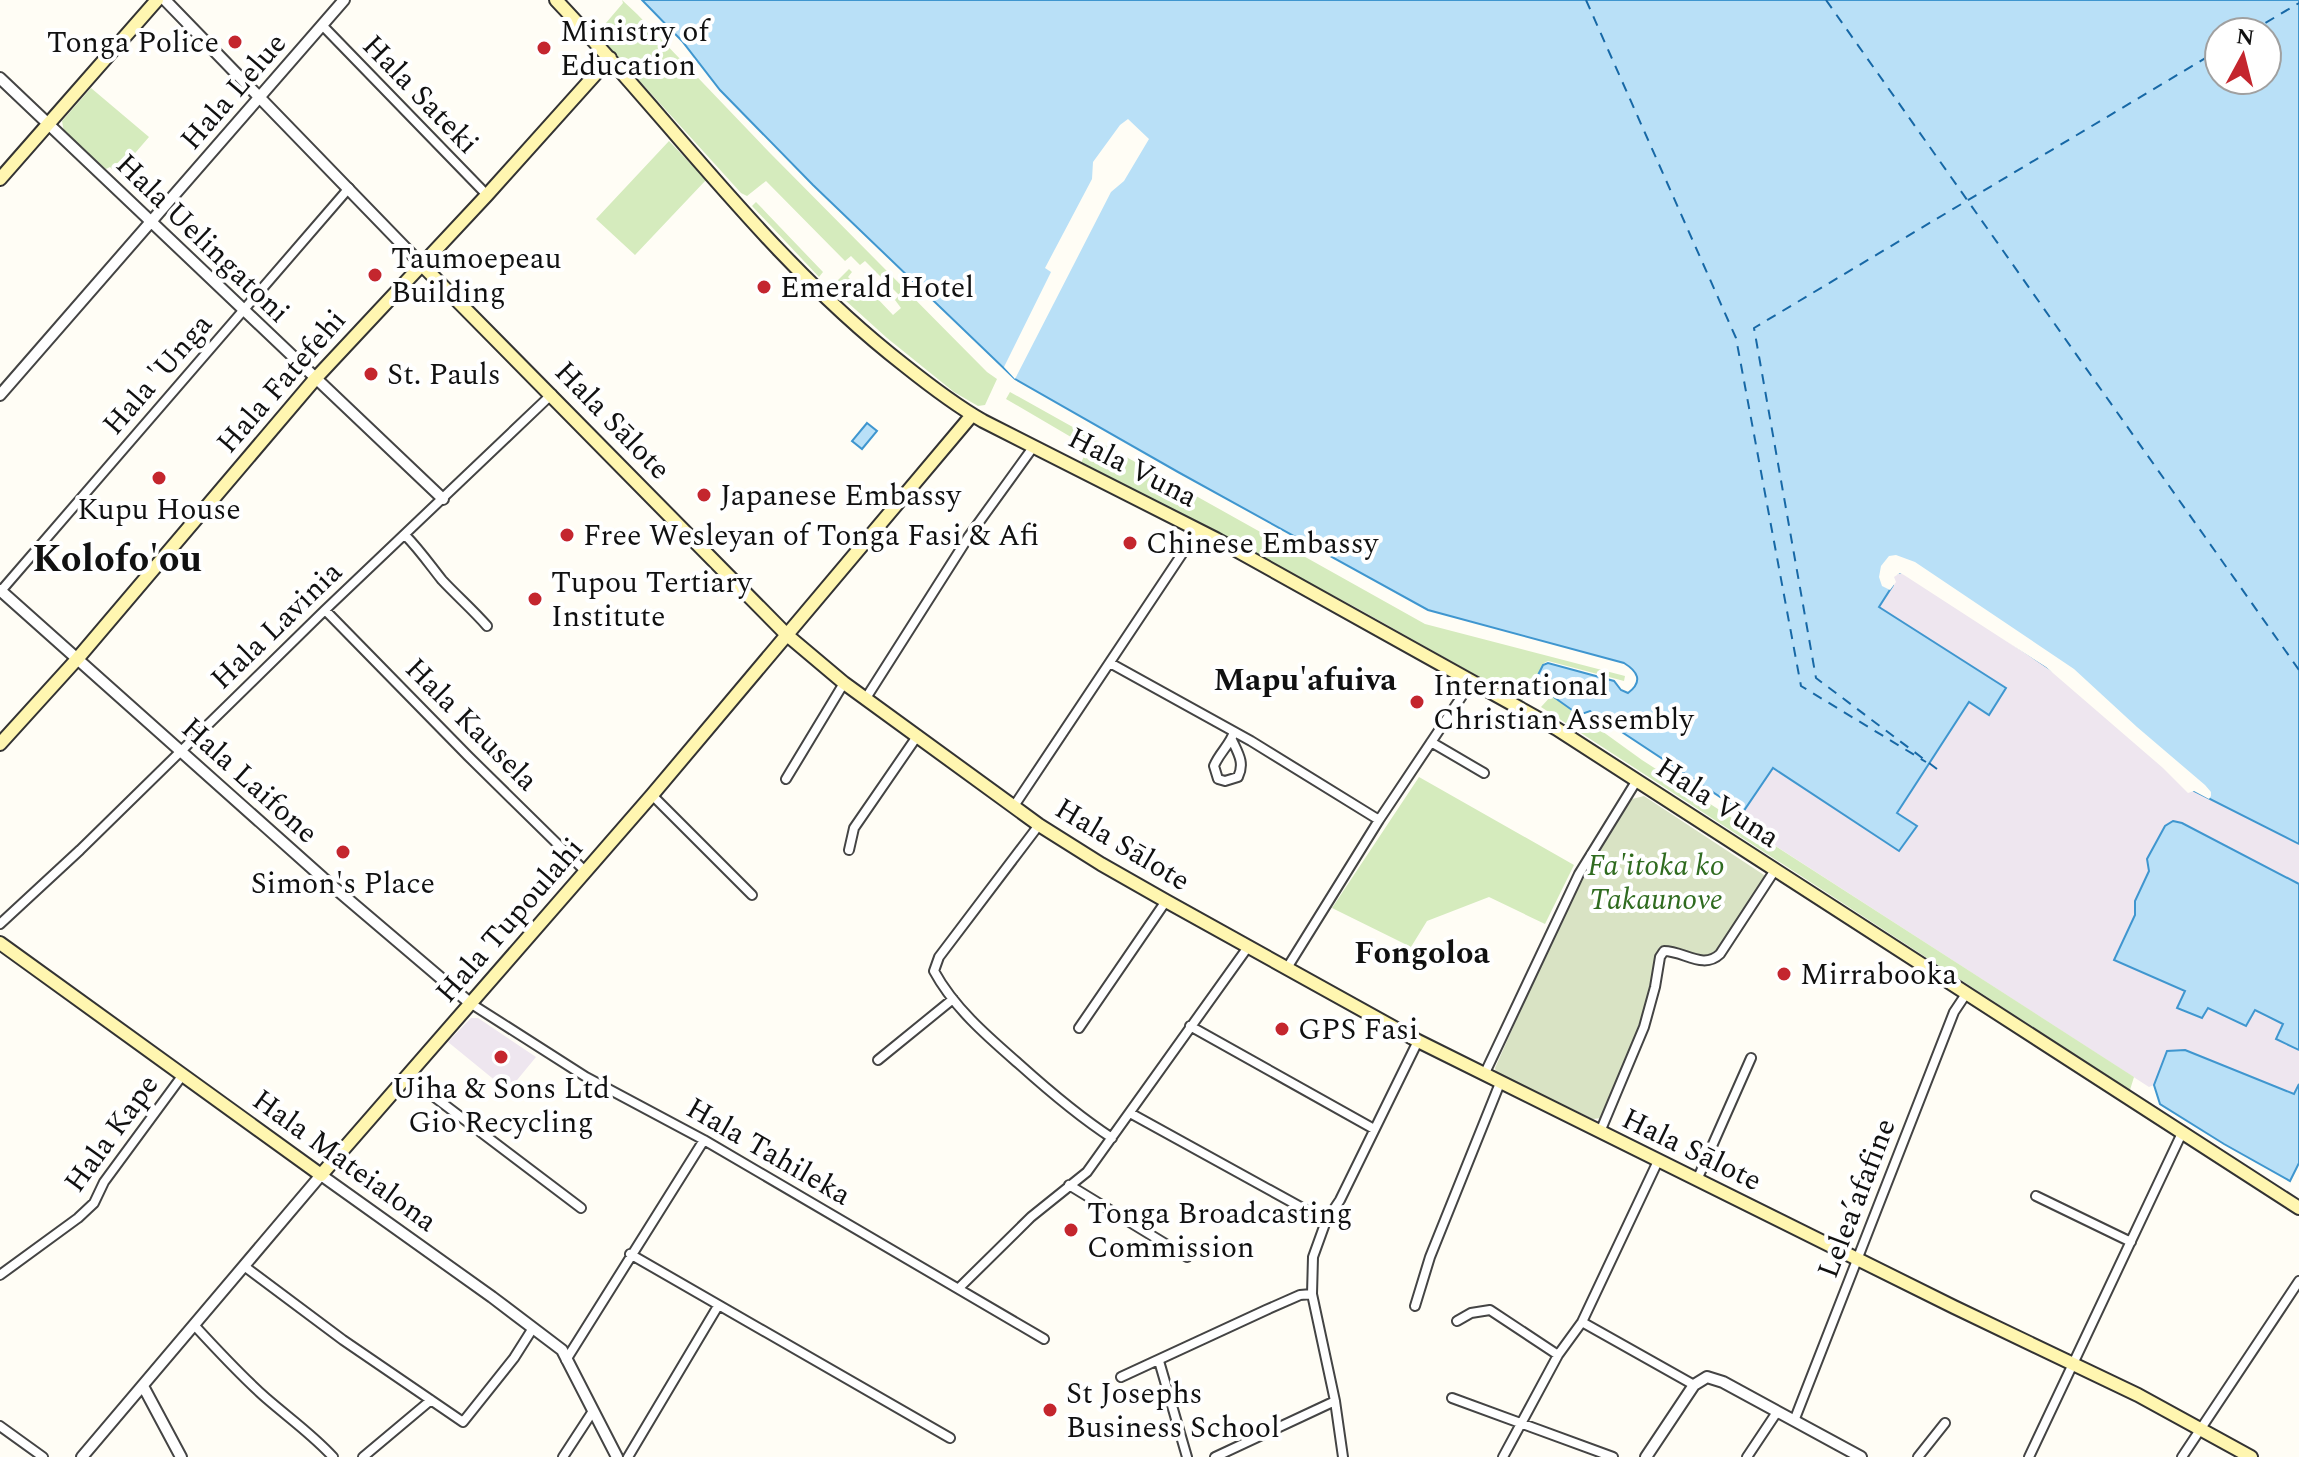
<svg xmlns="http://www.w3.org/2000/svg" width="2299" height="1457" font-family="Spectral,serif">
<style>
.industrial{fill:#eee6ef}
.green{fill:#d5ebbd}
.cemetery{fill:#d9e3c4}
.water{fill:#b9e0f7;stroke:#3f96cf;stroke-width:2;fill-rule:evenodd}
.pier{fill:#fffdf5}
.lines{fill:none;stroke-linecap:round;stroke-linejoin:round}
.ferry{stroke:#1768a6;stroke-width:2;stroke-dasharray:10 8;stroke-linecap:butt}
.minor-casing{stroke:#444;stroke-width:12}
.tertiary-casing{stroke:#444;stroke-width:14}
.secondary-casing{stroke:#333;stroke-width:16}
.minor{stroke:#fff;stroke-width:8}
.tertiary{stroke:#fff;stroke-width:10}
.secondary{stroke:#fff6b0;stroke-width:12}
.poi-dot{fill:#c4262e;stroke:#fff;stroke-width:3}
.labels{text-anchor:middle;stroke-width:8;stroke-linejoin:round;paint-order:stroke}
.poi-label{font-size:30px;fill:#111;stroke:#fff;text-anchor:start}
.street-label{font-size:30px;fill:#111;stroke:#fff}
.park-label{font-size:30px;font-style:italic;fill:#2f6b1f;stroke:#fff}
.neighbourhood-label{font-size:32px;font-weight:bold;fill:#111;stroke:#fff}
.district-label{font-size:38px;font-weight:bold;fill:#111;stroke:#fff}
</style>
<rect width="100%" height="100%" fill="#fffdf5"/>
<path class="industrial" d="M 1901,569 L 2048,664 L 2194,791 L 2299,844 L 2299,884 L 2182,823 L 2150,871 L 2135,901 L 2135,915 L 2114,960 L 2185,991 L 2202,1018 L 2208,1008 L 2255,1010 L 2283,1024 L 2276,1039 L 2299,1050 L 2299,1084 L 2294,1094 L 2185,1050 L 2159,1071 L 2154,1085 L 2149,1087 L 1737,821 L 1773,767 L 1899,851 L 1917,826 L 1897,813 L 1970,702 L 1879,607 L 1893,585 L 1889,581 Z
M 471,1018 L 478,1018 L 536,1057 L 508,1091 L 448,1042 Z"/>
<path class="green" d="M 622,0 L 637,14 L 769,152 L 987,372 L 997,379 L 985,405 L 978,406 L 954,392 L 887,338 L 835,291 L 834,284 L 849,269 L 852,272 L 848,277 L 870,300 L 875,296 L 893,315 L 901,308 L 895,300 L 899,295 L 865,261 L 860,265 L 851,256 L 845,261 L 766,181 L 747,196 L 741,193 L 599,36 L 600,30 L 623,3 Z
M 91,88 L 149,137 L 117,174 L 110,167 L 106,169 L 64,132 L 62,121 Z
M 669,141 L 706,180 L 635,255 L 596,219 Z
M 756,202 L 823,272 L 819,277 L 752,206 Z
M 1010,392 L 1425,624 L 1625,676 L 1624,681 L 1548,661 L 1544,663 L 1522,701 L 1355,607 L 1081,463 L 1088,447 L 1006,399 Z
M 1552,695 L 1642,760 L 2134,1077 L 2130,1090 L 1541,707 Z
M 1419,777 L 1574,865 L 1545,924 L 1489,897 L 1427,921 L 1411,947 L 1332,908 Z"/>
<path class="cemetery" d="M 1644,796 L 1767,877 L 1715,956 C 1696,960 1679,946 1659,947 L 1646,1003 L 1629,1054 L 1601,1118 L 1593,1119 L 1496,1073 L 1495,1068 L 1547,951 L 1582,880 L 1632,799 Z"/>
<path class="water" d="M 642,0 L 2299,0 L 2299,844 L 2194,791 L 2075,686 L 1906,571 L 1890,575 L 1893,585 L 1879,607 L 2006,688 L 1989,715 L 1969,702 L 1897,813 L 1917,826 L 1899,851 L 1773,768 L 1743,812 L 1590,711 L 1579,715 L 1534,683 L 1543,665 L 1548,663 L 1614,681 L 1621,690 L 1628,693 C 1644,681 1637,671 1624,663 L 1428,610 L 1178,472 L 1015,379 L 813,185 L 720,90 L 682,41 ZM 2219,32 L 2267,32 L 2267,80 L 2219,80 Z
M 867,423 L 877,431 L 862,449 L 852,441 Z
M 2173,821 L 2182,823 L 2299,884 L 2299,1050 L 2276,1039 L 2283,1024 L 2255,1010 L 2246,1026 L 2208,1008 L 2202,1018 L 2177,1008 L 2185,991 L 2114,960 L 2135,915 L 2135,901 L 2149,871 L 2147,859 L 2165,826 Z
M 2185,1050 L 2294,1094 L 2299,1084 L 2299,1163 L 2290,1181 L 2224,1144 L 2160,1104 L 2154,1085 L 2167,1051 Z"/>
<path class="pier" d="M 1128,119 L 1149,139 L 1124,181 L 1111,192 L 1015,379 L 1004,367 L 1051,272 L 1045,268 L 1092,179 L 1093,162 L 1120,125 Z
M 1896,555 L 1915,562 L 2074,669 L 2137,727 L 2205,785 L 2211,792 L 2211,796 L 2209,799 L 2194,791 L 2188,793 L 2163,768 L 2046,667 L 1904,575 L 1900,573 L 1894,577 L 1896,582 L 1890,590 L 1882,586 L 1879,577 L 1881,566 L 1889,556 Z"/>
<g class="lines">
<path class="ferry" d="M 1586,0 L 1736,338 L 1801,686 L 1926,762
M 1826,0 L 2299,670
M 2250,32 L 2299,3
M 1937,769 L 1816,678 L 1754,328 L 2219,50"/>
<g class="minor-casing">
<path id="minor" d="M 322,25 L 487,195
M 405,535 C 419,549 430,565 442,580 C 457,596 473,610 487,626
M 0,592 L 349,188
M 325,610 L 468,756 L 585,871
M 1110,663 L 1251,741 L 1379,820
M 866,698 L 969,536 L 1034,446
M 1232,740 C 1238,753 1245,763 1238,777 L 1225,781 L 1218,779 L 1214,766 C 1219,753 1230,745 1234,732
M 1431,742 L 1484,773
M 786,779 L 844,683
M 652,795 L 752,895
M 1014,806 L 1198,530
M 1039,825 L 939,957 L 934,971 C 954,1008 988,1037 1019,1064 C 1049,1091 1078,1116 1112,1138
M 849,850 L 854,828 L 918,735
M 0,924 L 80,850 L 325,610 L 552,394
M 1287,968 L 1379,820 L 1472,681
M 470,1003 L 586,1077 L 704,1140 L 1044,1339
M 1190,1026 L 1374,1129
M 1079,1028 L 1166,901
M 878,1060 L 953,999
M 1484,1075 L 1579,874 L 1637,780
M 408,1077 L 581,1208
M 1130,1113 L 1326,1221
M 1600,1132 L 1644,1027 L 1655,987 L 1660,957 L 1664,951 C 1684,951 1703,970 1720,954 L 1775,870
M 1697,1180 L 1751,1058
M 1069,1185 L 1187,1257
M 2036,1196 L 2131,1242
M 630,1254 L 950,1438
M 244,1266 L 343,1340 L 463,1422 L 514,1358 L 533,1328
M 0,1275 L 78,1218 L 94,1203 L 104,1182 L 182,1076
M 959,1288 L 1031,1217 L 1087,1172 L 1248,947
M 1415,1306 L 1430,1257 L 1500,1083
M 1457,1321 L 1471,1313 L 1490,1310 L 1558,1355
M 1582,1322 L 1694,1385
M 195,1326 C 218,1351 241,1376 266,1398 C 289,1418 313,1435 333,1457
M 566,1360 L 704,1140
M 1159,1361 L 1187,1457
M 1121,1377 L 1266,1310 L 1300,1295 L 1312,1294
M 1452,1398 L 1613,1457
M 1794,1421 L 1954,1012 L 1966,994
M 0,1426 L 43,1457
M 363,1457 L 431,1400
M 563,1457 L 593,1411
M 628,1457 L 718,1306
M 1215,1457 L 1335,1401
M 1343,1457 L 1335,1401 L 1312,1294 L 1313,1257 L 1326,1221 L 1340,1200 L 1418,1041
M 1503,1457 L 1558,1355 L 1582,1322 L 1658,1161
M 1747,1457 L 1777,1412
M 1918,1457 L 1945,1423
M 2029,1457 L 2182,1133
M 2182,1457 L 2299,1281"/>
</g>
<g class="tertiary-casing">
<path id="tertiary" d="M 165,0 L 421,264
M 0,78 L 443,499
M 0,395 L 344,0
M 0,590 L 323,878 L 470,1003
M 143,1386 L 181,1457
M 82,1457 L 321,1175 L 492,1297 L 562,1350 L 617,1457
M 1646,1457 L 1694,1385 L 1707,1377 L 1723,1382 L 1861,1457"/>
</g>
<g class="secondary-casing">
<path id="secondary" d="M 556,0 C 672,122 770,261 904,365 C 929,385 955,405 983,421 L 1216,539 L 1557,729 L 2299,1208
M 0,179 L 157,0
M 421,264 L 787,635 L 844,683 L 1039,825 L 1101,864 L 1166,901 L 1418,1041 L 1954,1307 L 2138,1395 L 2251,1457
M 0,744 L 78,658 L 315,379 L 487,195 L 610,58
M 0,943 L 321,1175 L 652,795 L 972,415"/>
</g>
<use href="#minor" class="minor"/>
<use href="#tertiary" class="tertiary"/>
<use href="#secondary" class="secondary"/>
</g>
<g class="poi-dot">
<circle cx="235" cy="42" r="8"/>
<circle cx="544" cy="48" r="8"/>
<circle cx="375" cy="275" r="8"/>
<circle cx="764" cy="287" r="8"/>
<circle cx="371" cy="374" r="8"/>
<circle cx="159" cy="478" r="8"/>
<circle cx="704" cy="495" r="8"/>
<circle cx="567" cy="535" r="8"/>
<circle cx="1130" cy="543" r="8"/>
<circle cx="535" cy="599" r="8"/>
<circle cx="1417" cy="702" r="8"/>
<circle cx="343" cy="852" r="8"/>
<circle cx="1784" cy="974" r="8"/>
<circle cx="1282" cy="1029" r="8"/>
<circle cx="501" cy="1057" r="8"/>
<circle cx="1071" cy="1230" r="8"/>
<circle cx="1050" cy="1410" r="8"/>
</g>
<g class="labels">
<g class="poi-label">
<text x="560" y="41">Ministry of<tspan x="560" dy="34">Education</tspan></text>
<text x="219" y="52" text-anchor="end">Tonga Police</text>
<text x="391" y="268">Taumoepeau<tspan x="391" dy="34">Building</tspan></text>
<text x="780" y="297">Emerald Hotel</text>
<text x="387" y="384">St. Pauls</text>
<text x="720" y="505">Japanese Embassy</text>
<text x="159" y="519" text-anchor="middle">Kupu House</text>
<text x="583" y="545">Free Wesleyan of Tonga Fasi &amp; Afi</text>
<text x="1146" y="553">Chinese Embassy</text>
<text x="551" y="592">Tupou Tertiary<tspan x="551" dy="34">Institute</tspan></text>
<text x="1433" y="695">International<tspan x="1433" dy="34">Christian Assembly</tspan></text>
<text x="343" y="893" text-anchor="middle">Simon's Place</text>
<text x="1800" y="984">Mirrabooka</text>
<text x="1298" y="1039">GPS Fasi</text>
<text x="501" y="1098" text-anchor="middle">Uiha &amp; Sons Ltd<tspan x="501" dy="34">Gio Recycling</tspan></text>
<text x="1087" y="1223">Tonga Broadcasting<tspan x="1087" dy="34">Commission</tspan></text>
<text x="1066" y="1403">St Josephs<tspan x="1066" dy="34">Business School</tspan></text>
</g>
<g class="street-label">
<text transform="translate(233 91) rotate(-49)" y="10">Hala Lelue</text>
<text transform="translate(421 94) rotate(46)" y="10">Hala Sateki</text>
<text transform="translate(203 238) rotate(44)" y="10">Hala Uelingatoni</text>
<text transform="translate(157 374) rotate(-49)" y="10">Hala 'Unga</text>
<text transform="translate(281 381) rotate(-49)" y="10">Hala Fatefehi</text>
<text transform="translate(613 420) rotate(46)" y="10">Hala Sālote</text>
<text transform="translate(1133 467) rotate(27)" y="10">Hala Vuna</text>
<text transform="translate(276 625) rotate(-44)" y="10">Hala Lavinia</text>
<text transform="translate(472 724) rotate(45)" y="10">Hala Kausela</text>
<text transform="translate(250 780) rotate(42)" y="10">Hala Laifone</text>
<text transform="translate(1718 802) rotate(33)" y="10">Hala Vuna</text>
<text transform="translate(1123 844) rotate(31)" y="10">Hala Sālote</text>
<text transform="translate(509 920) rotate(-49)" y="10">Hala Tupoulahi</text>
<text transform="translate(111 1133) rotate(-54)" y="10">Hala Kape</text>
<text transform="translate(1692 1149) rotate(26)" y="10">Hala Sālote</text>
<text transform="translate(769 1151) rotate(30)" y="10">Hala Tahileka</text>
<text transform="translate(345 1160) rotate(36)" y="10">Hala Mateialona</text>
<text transform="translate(1856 1198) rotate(-69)" y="10">Lelea’afafine</text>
</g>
<g class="park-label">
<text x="1656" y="875">Fa'itoka ko<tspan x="1656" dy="34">Takaunove</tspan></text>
</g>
<g class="neighbourhood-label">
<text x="1305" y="690">Mapu'afuiva</text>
<text x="1422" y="963">Fongoloa</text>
</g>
<g class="district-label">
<text x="117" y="571">Kolofo'ou</text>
</g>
</g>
<g transform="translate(2243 56) rotate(7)"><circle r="38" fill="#ffffff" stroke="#a0a0a0" stroke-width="2"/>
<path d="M0-6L14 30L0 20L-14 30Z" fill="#c4262e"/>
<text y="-12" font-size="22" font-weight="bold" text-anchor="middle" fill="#111111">N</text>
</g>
</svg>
